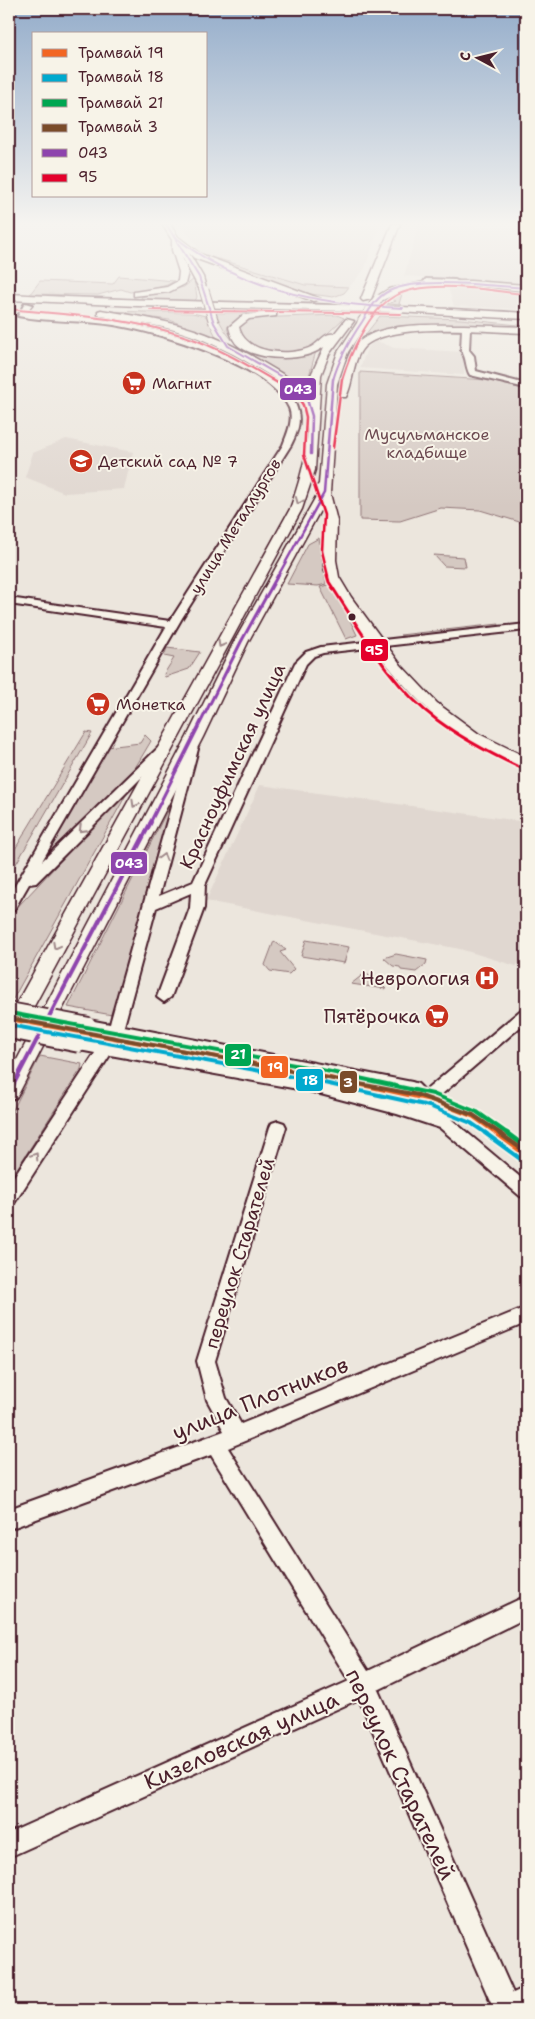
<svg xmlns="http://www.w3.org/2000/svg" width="535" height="2019" font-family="'Shantell Sans',sans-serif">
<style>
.built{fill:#e0d7d0}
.green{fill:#d5c9c2;stroke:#907476}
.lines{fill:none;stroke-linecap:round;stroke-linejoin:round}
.minor-casing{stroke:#4a1f2b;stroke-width:4}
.major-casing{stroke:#4a1f2b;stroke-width:3}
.minor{fill:#f7f3e8;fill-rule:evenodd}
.major{fill:#f7f3e8;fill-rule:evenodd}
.minor-bridge-casing{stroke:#4a1f2b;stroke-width:18;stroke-linecap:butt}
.major-bridge-casing{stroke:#4a1f2b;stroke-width:11;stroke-linecap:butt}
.minor-bridge{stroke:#f7f3e8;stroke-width:14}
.major-bridge{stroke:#f7f3e8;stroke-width:9}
.bus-1-far3-casing{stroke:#f7f3e8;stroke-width:4}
.bus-1-far2-casing{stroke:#f7f3e8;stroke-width:5}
.bus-1-far1-casing{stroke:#f7f3e8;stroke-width:6}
.bus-1-casing{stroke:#f7f3e8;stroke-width:8}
.bus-2-far2-casing{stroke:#f7f3e8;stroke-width:4}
.bus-2-far1-casing{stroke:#f7f3e8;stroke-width:5}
.bus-2-casing{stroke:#f7f3e8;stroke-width:6}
.bus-1-far3{stroke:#8e44ad;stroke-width:2}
.bus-1-far2{stroke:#8e44ad;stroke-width:2.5}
.bus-1-far1{stroke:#8e44ad;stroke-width:3}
.bus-1{stroke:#8e44ad;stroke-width:4}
.bus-2-far2{stroke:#e4002b;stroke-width:2}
.bus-2-far1{stroke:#e4002b;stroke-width:2.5}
.bus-2{stroke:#e4002b;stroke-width:3}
.tram-1-far1-casing{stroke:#f7f3e8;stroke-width:8}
.tram-1-casing{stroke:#f7f3e8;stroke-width:8}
.tram-2-far1-casing{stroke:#f7f3e8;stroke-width:8}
.tram-2-casing{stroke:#f7f3e8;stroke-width:8}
.tram-3-far1-casing{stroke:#f7f3e8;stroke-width:8}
.tram-3-casing{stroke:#f7f3e8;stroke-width:8}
.tram-4-far1-casing{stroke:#f7f3e8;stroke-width:8}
.tram-4-casing{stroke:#f7f3e8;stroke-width:8}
.tram-1-far1{stroke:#f26522;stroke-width:4}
.tram-1{stroke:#f26522;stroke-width:4.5}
.tram-2-far1{stroke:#00a9ce;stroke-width:4}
.tram-2{stroke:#00a9ce;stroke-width:4.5}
.tram-3-far1{stroke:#00a651;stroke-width:4}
.tram-3{stroke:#00a651;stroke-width:4.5}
.tram-4-far1{stroke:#7a4b2a;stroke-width:4}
.tram-4{stroke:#7a4b2a;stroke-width:4.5}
.oneway{stroke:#a0898a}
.bus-dot{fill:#4a1f2b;stroke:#f7f3e8;stroke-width:2}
.labels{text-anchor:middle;stroke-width:4;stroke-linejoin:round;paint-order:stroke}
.far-poi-label{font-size:16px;fill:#4a1f2b;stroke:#f7f3e8;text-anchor:start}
.far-park-label{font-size:16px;fill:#6d4a51;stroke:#f7f3e8}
.far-street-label{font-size:16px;fill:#4a1f2b;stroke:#f7f3e8}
.street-label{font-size:19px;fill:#4a1f2b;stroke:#f7f3e8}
.poi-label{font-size:19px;fill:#4a1f2b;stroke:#f7f3e8;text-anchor:end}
.near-street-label{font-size:22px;fill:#4a1f2b;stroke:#f7f3e8}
.line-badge{stroke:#f7f3e8;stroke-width:2}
.badge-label{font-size:14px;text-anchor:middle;font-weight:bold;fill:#fff}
</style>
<rect width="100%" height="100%" fill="#ece6dd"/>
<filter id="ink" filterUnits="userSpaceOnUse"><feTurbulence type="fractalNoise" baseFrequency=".02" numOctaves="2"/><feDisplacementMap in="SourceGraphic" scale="10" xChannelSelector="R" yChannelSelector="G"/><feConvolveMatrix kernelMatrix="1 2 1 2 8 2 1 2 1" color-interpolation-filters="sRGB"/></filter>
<g filter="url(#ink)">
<path class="built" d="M 180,224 L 347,224 L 380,226 L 364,270 L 349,287 L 332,287 L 305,285 L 203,256 L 192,248 L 198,247 Z
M 419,224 L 526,229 L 526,284 L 404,276 Z
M 448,287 L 518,291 L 517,309 L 454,306 Z
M 375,340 L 394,348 L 464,352 L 464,375 L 360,368 L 367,349 Z
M 66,439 L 133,452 L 124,489 L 65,493 L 25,477 L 33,453 Z
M 260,785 L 526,822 L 526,956 L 516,966 L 460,949 L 206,901 Z"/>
<path class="green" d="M 219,259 L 305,285 L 349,287 L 344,293 L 333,297 L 311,294 L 214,260 Z
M 119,276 L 174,281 L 167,285 L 153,289 L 130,292 L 121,289 L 98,295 L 30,294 L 40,281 L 113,284 Z
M 194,279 L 197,297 L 195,301 L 142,299 L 141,297 L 184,287 Z
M 414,286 L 517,289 L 526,291 C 491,290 434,280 402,294 L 399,304 L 402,305 L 387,304 L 396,301 L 390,299 L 396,292 Z
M 100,311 L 192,313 L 206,316 L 217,339 L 170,320 Z
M 216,313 L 259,313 C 246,315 234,318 227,329 C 242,363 286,353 316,351 L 305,390 C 270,359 235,361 216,313 Z
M 337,315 L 344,318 L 312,348 L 288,352 L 257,348 L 243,339 L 238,327 L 253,318 Z
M 380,316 L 461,319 L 518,325 L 526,328 L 401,327 L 365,335 Z
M 360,372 L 487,380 L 526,390 L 526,524 L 480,510 L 441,508 L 400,521 L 360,520 Z
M 319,538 L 326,584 L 318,586 L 287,584 L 308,544 Z
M 434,555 L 464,557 L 466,567 L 444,566 Z
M 328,585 L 347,614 L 357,635 L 346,639 L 320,587 Z
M 499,624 L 498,627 L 407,637 L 400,635 Z
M 167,648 L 200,652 L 189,669 L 165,677 L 164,674 L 174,658 L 164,656 Z
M 86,732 L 92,733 L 9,876 L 9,859 Z
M 145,735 L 151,741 L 135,768 L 40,864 L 107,747 L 140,743 Z
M 131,786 L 13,999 L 9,998 L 9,916 Z
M 176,793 L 112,1015 L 68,1007 Z
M 306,940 L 349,947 L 344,963 L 301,956 Z
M 274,941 L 286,950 L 280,952 L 294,969 L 289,974 L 270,971 L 265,965 Z
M 396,954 L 427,960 L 426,964 L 416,972 L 401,970 L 400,967 L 393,966 L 384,958 Z
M 365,973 L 379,982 L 386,989 L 351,984 Z
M 40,1056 L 82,1064 L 81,1069 L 9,1181 L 9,1118 Z"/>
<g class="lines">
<g class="minor-casing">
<path id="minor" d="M 426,279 L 455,280 L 459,282 L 455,284 L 423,283 Z
M 25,303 L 32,305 L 26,312 C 109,318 191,329 263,374 C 277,382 295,395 298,412 C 301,424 296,435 291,445 L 182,618 L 42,861 L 160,746 L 164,745 L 170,749 L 36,883 L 29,884 L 14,910 L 9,911 L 9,896 L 166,627 L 9,604 L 9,598 L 170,621 L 283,445 C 287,434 294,420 289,408 C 269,364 158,332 114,325 C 82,320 49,322 18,316 Z
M 466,327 L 470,329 L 469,350 L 474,356 L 476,371 L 526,384 L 526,388 L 470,375 C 465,367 467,358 461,350 L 462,329 Z
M 526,624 L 526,630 L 323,653 L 314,656 L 306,664 L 205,885 L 204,908 L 171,997 L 164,1002 L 157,997 L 190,908 L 191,893 L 156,908 L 124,1026 L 412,1082 L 418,1084 L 425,1091 L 521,1010 L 526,1009 L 526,1022 L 434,1101 L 452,1120 L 526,1182 L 526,1198 L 520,1196 L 440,1128 L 397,1114 L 309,1091 L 110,1055 L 15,1202 L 9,1204 L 9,1184 L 95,1053 L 74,1049 L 71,1045 L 74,1041 L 79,1040 L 101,1043 L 105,1033 L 84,1029 L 81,1025 L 84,1021 L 89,1020 L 110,1024 L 111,1020 L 188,746 L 192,745 L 198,749 L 159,896 L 193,882 L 295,663 L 306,652 L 321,647 ZM 119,1036 L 407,1093 L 414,1100 L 410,1106 C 314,1075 214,1060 115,1045 Z
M 278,1121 L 284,1123 L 286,1127 L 215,1361 L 226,1398 L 241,1424 L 526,1307 L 526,1323 L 228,1448 L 368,1671 L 526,1596 L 526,1618 L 378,1690 L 513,1993 L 526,1987 L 526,2010 L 494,2010 L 359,1699 L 9,1857 L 9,1833 L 349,1681 L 211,1455 L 9,1529 L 9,1509 L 224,1431 L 207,1400 L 197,1361 L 270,1127 L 272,1123 Z"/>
</g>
<g class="major-casing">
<path id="major" d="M 162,224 L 170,224 L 178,237 L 200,254 L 321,299 L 313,301 L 194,258 L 189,253 L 203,277 L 207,292 L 201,292 L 182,257 L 188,272 L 185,284 L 169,292 L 134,296 L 134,292 L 167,287 L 178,281 L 179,272 L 172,250 L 172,240 Z
M 392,224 L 400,224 L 371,299 L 363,301 L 361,299 Z
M 429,281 L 470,281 L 526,285 L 526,291 C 488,288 448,280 410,289 C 398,291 389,298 378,302 L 373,299 L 389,289 Z
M 9,294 C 181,304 354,302 526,313 L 526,319 L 397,312 L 138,306 L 9,300 Z
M 101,310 C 136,316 172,321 206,334 C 240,347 272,368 304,387 L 309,393 L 311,375 L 324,347 C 304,362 261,361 240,347 C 233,342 231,335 229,327 L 243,315 L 276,312 L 276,316 L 249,319 L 239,327 C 245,354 289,357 311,347 C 320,343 324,332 334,334 L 346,319 L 354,321 L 329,354 L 321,375 L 315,470 L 302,509 L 19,1034 L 16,1039 L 9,1041 L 9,1017 L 290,509 C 301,478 320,419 296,391 C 260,370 225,346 184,333 C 156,323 126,322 98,315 L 98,311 Z
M 359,320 L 367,322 L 348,352 L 337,384 L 330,493 L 337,521 L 336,560 L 339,577 L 351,597 L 401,665 L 437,703 L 479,734 L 526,757 L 526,768 C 512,764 497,757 484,750 C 428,719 392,674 356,622 C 346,608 333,594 327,578 C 318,555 328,530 322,507 L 248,642 L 203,737 L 19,1093 L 16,1098 L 9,1100 L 9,1075 L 187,737 L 234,642 L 318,493 L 316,487 L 319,484 L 327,384 L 338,352 Z
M 464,325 L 526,327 L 526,333 C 490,332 391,321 364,347 C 352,360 354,382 346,397 L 338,397 L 337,395 C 341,378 345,358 356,345 C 376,321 436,325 464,325 Z"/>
</g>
<use href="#minor" class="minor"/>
<use href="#major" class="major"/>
<g class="minor-bridge-casing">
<path id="minor-bridge" d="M 9,1010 L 89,1025
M 9,1031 L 79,1045"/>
</g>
<g class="major-bridge-casing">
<path id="major-bridge" d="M 204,290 L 214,323
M 362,322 L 378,299"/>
</g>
<use href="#minor-bridge" class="minor-bridge"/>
<use href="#major-bridge" class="major-bridge"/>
<g class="bus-1-far3-casing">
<path id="bus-1-far3" d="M 166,224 L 199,277 L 214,323 L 228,346 L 287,380
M 173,235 C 237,289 321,305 403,308
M 333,380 C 339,359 349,341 362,322 C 369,311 376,297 389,291 C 419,276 491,286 526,288"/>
</g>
<g class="bus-1-far2-casing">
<path id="bus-1-far2" d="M 285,379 L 306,396 L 312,416 L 311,454
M 278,576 L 324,493 L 333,379"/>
</g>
<g class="bus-1-far1-casing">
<path id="bus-1-far1" d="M 150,823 L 241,642 L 278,575"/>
</g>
<g class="bus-1-casing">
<path id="bus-1" d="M 9,1093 L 151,822"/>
</g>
<g class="bus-2-far2-casing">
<path id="bus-2-far2" d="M 9,309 C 67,315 127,317 184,336 C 215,346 244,363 273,380
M 150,310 L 401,314
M 342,380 C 350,354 368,312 393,297 C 427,278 489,291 526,294"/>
</g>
<g class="bus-2-far1-casing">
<path id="bus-2-far1" d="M 271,379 L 296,394 L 303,405 L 306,417 L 304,455 L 324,515 L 322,551 L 328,576
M 333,448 L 342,379"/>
</g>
<g class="bus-2-casing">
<path id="bus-2" d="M 327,575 L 329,582 C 360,629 390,686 437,720 C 464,740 493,755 523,769"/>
</g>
<use href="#bus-1-far3" class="bus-1-far3"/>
<use href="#bus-1-far2" class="bus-1-far2"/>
<use href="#bus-1-far1" class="bus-1-far1"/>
<use href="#bus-1" class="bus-1"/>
<use href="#bus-2-far2" class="bus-2-far2"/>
<use href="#bus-2-far1" class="bus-2-far1"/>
<use href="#bus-2" class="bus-2"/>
<g class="tram-1-far1-casing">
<path id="tram-1-far1" d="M 9,1019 L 316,1075 L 431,1100 L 474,1117 L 498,1134"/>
</g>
<g class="tram-1-casing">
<path id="tram-1" d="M 496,1133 L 526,1155"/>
</g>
<g class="tram-2-far1-casing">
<path id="tram-2-far1" d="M 9,1025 L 315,1081 L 429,1106 L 471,1123 L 487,1134"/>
</g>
<g class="tram-2-casing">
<path id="tram-2" d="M 485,1133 L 522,1160"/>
</g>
<g class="tram-3-far1-casing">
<path id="tram-3-far1" d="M 10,1013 L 317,1069 L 433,1094 L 477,1112 L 508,1134"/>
</g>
<g class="tram-3-casing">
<path id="tram-3" d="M 507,1133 L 526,1147"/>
</g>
<g class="tram-4-far1-casing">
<path id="tram-4-far1" d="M 10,1018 L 418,1095 L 473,1115 L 501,1134"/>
</g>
<g class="tram-4-casing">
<path id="tram-4" d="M 499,1133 L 526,1152"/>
</g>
<use href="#tram-1-far1" class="tram-1-far1"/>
<use href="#tram-1" class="tram-1"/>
<use href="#tram-2-far1" class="tram-2-far1"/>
<use href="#tram-2" class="tram-2"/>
<use href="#tram-3-far1" class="tram-3-far1"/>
<use href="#tram-3" class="tram-3"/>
<use href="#tram-4-far1" class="tram-4-far1"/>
<use href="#tram-4" class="tram-4"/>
</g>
<defs><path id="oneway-chevron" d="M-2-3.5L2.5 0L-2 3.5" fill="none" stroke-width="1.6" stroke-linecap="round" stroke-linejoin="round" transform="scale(1.25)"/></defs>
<g class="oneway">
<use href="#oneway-chevron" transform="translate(299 501) rotate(112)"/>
<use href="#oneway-chevron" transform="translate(221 644) rotate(120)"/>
<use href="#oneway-chevron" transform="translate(135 804) rotate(119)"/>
<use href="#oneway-chevron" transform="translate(82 829) rotate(135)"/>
<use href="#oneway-chevron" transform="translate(163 857) rotate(-75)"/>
<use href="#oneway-chevron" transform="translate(56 946) rotate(118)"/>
<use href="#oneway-chevron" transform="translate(35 1156) rotate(-57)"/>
</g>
</g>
<linearGradient id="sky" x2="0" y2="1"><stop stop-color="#93acca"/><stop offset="0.44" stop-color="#f6f4f0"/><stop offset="1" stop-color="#f6f4f0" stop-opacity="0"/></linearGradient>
<rect width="535" height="507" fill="url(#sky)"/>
<defs>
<g id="supermarket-disc" transform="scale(1.25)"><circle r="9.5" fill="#c8321e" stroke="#f7f3e8"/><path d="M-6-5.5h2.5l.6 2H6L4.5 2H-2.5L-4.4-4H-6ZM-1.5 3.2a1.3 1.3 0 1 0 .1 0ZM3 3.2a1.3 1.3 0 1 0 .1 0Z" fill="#fff"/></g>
<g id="school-disc" transform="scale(1.25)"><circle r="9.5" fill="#c8321e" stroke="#f7f3e8"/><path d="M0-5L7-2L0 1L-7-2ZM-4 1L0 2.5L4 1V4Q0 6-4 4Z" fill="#fff"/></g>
<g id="hospital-disc" transform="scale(1.25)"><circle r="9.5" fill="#c8321e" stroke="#f7f3e8"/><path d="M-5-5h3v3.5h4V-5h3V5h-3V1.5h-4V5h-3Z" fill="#fff"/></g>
</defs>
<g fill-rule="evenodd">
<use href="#supermarket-disc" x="134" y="383"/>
<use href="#school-disc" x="81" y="461"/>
<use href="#supermarket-disc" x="98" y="704"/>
<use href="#hospital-disc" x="487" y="978"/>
<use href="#supermarket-disc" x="437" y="1016"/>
</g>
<circle class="bus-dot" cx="352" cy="617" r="4.5"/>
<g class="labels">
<g class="far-poi-label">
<text x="152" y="389">Магнит</text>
<text x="98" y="467">Детский сад № 7</text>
<text x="116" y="710">Монетка</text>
</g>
<g class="far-park-label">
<text x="427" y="440">Мусульманское<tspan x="427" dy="18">кладбище</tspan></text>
</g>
<g class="far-street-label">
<text transform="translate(235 526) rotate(-58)" y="6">улица Металлургов</text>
</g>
<g class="street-label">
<text transform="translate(232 766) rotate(-65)" y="7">Красноуфимская улица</text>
<text transform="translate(239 1253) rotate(-73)" y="7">переулок Старателей</text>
</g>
<g class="poi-label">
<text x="470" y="985">Неврология</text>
<text x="420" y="1023">Пятёрочка</text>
</g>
<g class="near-street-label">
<text transform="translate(260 1398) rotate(-22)" y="8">улица Плотников</text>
<text transform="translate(241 1740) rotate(-24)" y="8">Кизеловская улица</text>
<text transform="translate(401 1774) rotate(65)" y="8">переулок Старателей</text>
</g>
</g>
<g class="line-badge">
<rect x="279" y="377" width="38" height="24" rx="5" fill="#8e44ad"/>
<rect x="360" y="638" width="29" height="24" rx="5" fill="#e4002b"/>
<rect x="110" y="851" width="38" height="24" rx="5" fill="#8e44ad"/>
<rect x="224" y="1043" width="28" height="24" rx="5" fill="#00a651"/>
<rect x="260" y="1055" width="29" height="24" rx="5" fill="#f26522"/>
<rect x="295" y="1068" width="29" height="24" rx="5" fill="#00a9ce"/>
<rect x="339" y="1070" width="19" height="24" rx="5" fill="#7a4b2a"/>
</g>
<g class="badge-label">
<text x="298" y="394">043</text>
<text x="374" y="655">95</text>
<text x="129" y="868">043</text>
<text x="238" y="1059">21</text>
<text x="275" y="1072">19</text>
<text x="310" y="1085">18</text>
<text x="348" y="1087">3</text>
</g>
<rect width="535" height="2019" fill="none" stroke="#f7f3e8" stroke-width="30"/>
<rect x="15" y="15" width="505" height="1989" fill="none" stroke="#4a1f2b" stroke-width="2" filter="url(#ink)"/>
<rect x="32" y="32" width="175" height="165" fill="#f7f3e8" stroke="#b29e9c"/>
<rect x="42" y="49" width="25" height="8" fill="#f26522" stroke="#b29e9c"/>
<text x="78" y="58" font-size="15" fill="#4a1f2b">Трамвай 19</text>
<rect x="42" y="74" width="25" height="8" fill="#00a9ce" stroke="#b29e9c"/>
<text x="78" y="82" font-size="15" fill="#4a1f2b">Трамвай 18</text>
<rect x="42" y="99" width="25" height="8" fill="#00a651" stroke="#b29e9c"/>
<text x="78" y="108" font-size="15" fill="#4a1f2b">Трамвай 21</text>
<rect x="42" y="124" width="25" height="8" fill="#7a4b2a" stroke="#b29e9c"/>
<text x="78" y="132" font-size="15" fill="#4a1f2b">Трамвай 3</text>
<rect x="42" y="149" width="25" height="8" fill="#8e44ad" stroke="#b29e9c"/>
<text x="78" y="158" font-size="15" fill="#4a1f2b">043</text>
<rect x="42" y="174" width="25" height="8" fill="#e4002b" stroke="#b29e9c"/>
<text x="78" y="182" font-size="15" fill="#4a1f2b">95</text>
<g transform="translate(478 58) rotate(277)" stroke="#f7f3e8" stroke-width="4" paint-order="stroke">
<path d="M0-4L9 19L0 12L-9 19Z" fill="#4a1f2b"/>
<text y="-8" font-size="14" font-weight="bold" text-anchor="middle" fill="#4a1f2b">С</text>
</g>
</svg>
